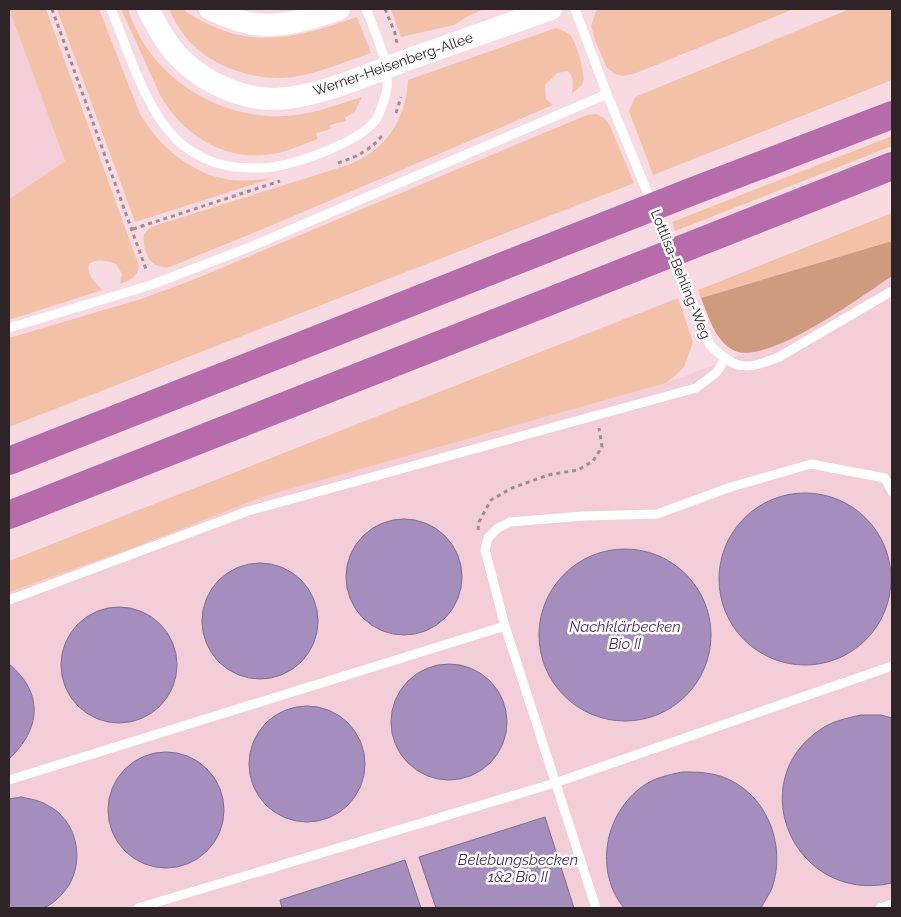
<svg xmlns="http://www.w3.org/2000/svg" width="901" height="917" font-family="Raleway,sans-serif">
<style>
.built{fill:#f3cdd8}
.green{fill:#f3c1a7}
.forest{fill:#cf9b7f}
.water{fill:#a58dbd;stroke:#816d90}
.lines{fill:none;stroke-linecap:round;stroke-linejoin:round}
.path{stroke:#a38d94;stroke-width:3;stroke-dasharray:4 4;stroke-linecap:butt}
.service{stroke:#fff;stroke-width:9}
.tertiary{stroke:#fff;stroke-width:22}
.motorway{stroke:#b66caa;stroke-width:28}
.labels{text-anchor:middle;stroke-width:5;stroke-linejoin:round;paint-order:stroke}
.street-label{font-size:14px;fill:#2e2327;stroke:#fff}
.water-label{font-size:15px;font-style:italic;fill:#492864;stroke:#fff}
</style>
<rect width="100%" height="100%" fill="#f8dae3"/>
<path class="built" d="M 9,9 L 65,161 L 9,199 Z
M 892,276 L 892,908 L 9,908 L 9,576 L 135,547 L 265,496 L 666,383 L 746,353 L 762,351 L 804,333 Z"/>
<path class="green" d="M 9,9 L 46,9 L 139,266 C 137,278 130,280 120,284 L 122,274 L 116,264 C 107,261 98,258 89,264 C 86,275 95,282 102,290 L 9,320 L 9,199 L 65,161 Z
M 57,9 L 99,9 L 140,114 C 159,147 193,175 231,180 C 244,181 257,180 270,179 L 135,222 Z
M 121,9 L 128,9 C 148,75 215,119 284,116 C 311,115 336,105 362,97 L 355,111 L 345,118 L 346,121 L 330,125 L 331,129 L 316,133 L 318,139 C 306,143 294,149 282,152 C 232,165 187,140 161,97 Z
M 169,9 L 183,9 C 190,15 198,19 206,23 C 258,50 306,35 357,17 L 371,53 C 345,62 321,72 294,77 C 260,82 216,69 192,44 C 181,33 175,22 169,9 Z
M 391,9 L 484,9 L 470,15 L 454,25 L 401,37 Z
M 600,9 L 794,9 L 636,73 L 623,76 L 615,74 L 607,68 L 595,40 L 591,26 L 596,11 Z
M 850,9 L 892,9 L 892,80 L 653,175 L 629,111 L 635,97 Z
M 556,28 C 562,30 567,32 571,36 C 576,42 586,75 583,82 C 581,87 577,90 572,93 C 573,84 574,78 568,71 L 557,73 L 545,85 L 546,99 L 553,105 L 270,226 L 170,267 C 150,270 142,252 144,234 L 151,227 L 351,164 C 360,159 371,154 378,147 C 397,131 407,105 408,80 Z
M 596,114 L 604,118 L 609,124 L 634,183 L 9,427 L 9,338 L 141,299 L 195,279 L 587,115 Z
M 892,136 L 892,146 L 675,231 L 672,222 Z
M 892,213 L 892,241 L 701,298 L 698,290 Z
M 678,298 L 693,342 L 684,367 L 676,375 L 666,383 L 265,496 L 135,547 L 9,592 L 9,561 Z"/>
<path class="forest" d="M 892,241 L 892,276 C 863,295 765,368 733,350 C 714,339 709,317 701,298 Z"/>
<path class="water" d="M719 579a86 86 0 1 1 172 0a86 86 0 1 1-172 0Z
M346 577a58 58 0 1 1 116 0a58 58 0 1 1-116 0Z
M539 635a86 86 0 1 1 172 0a86 86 0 1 1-172 0Z
M202 621a58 58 0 1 1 116 0a58 58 0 1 1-116 0Z
M61 665a58 58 0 1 1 116 0a58 58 0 1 1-116 0Z
M 9,664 C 44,693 41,729 9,759 Z
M391 722a58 58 0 1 1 116 0a58 58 0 1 1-116 0Z
M249 764a58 58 0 1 1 116 0a58 58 0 1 1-116 0Z
M 861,715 L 881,715 L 892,718 L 892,883 C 795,905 741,782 821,729 C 833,721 847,718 861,715 Z
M108 810a58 58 0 1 1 116 0a58 58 0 1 1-116 0Z
M 682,772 C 695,772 707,772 720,776 C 766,791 787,844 772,888 C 769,895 764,902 761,908 L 624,908 C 594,871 604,814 643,786 C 654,778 668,775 682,772 Z
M 21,797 C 30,799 39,800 47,805 C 76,819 85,858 69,885 C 63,894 54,904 43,908 C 34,911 19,908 9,908 L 9,799 Z
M 545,817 L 574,908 L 436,908 L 419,857 Z
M 405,860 L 421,908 L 282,908 L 280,900 Z"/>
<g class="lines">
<path class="path" d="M 52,9 L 147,272
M 385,9 L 395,33 L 397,44
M 396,113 L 401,97
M 338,163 C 356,157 373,149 384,133
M 133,229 L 280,181
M 478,530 L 479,522 L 491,500 L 512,488 L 548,475 L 578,470 L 593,461 L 602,447 L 599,428"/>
<path class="service" d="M 111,9 C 128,50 145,109 177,140 C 192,154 214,165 235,167 C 246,168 261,169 273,167 C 299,163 363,141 377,118 C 381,111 384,100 386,93 C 392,69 375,31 366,9
M 575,9 L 607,94 L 710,345 C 736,371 746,370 779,357 L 892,291
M 9,328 L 151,285 L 250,247 L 607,94
M 9,600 L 248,511 L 696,388 L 717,372 L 725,359
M 9,780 L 505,626
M 138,908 L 555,783 L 892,666
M 596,908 L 505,626 L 485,550 L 488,538 L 498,528 L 510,522 L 584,516 L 657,514 L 731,487 L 811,464 L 885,478 L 892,492
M 880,908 L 892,904"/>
<path class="tertiary" d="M 148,9 C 154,21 161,34 169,45 C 192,77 237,100 277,99 C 321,96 364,76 404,61 C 453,44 502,26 551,9
M 210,9 C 224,15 239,22 254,24 C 282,28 313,18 339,9"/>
<path class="motorway" d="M 9,461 L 693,191 L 892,115
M 9,515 L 892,166"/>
</g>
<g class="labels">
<g class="street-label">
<text transform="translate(393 64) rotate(-19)" y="5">Werner-Heisenberg-Allee</text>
<text transform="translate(681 274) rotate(68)" y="5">Lottlisa-Behling-Weg</text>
</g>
<g class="water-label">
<text x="625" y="632">Nachklärbecken<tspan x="625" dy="17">Bio II</tspan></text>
<text x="518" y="865">Belebungsbecken<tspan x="518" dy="17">1&amp;2 Bio II</tspan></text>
</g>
</g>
<rect width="901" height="917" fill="none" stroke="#2e2327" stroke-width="20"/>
</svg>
